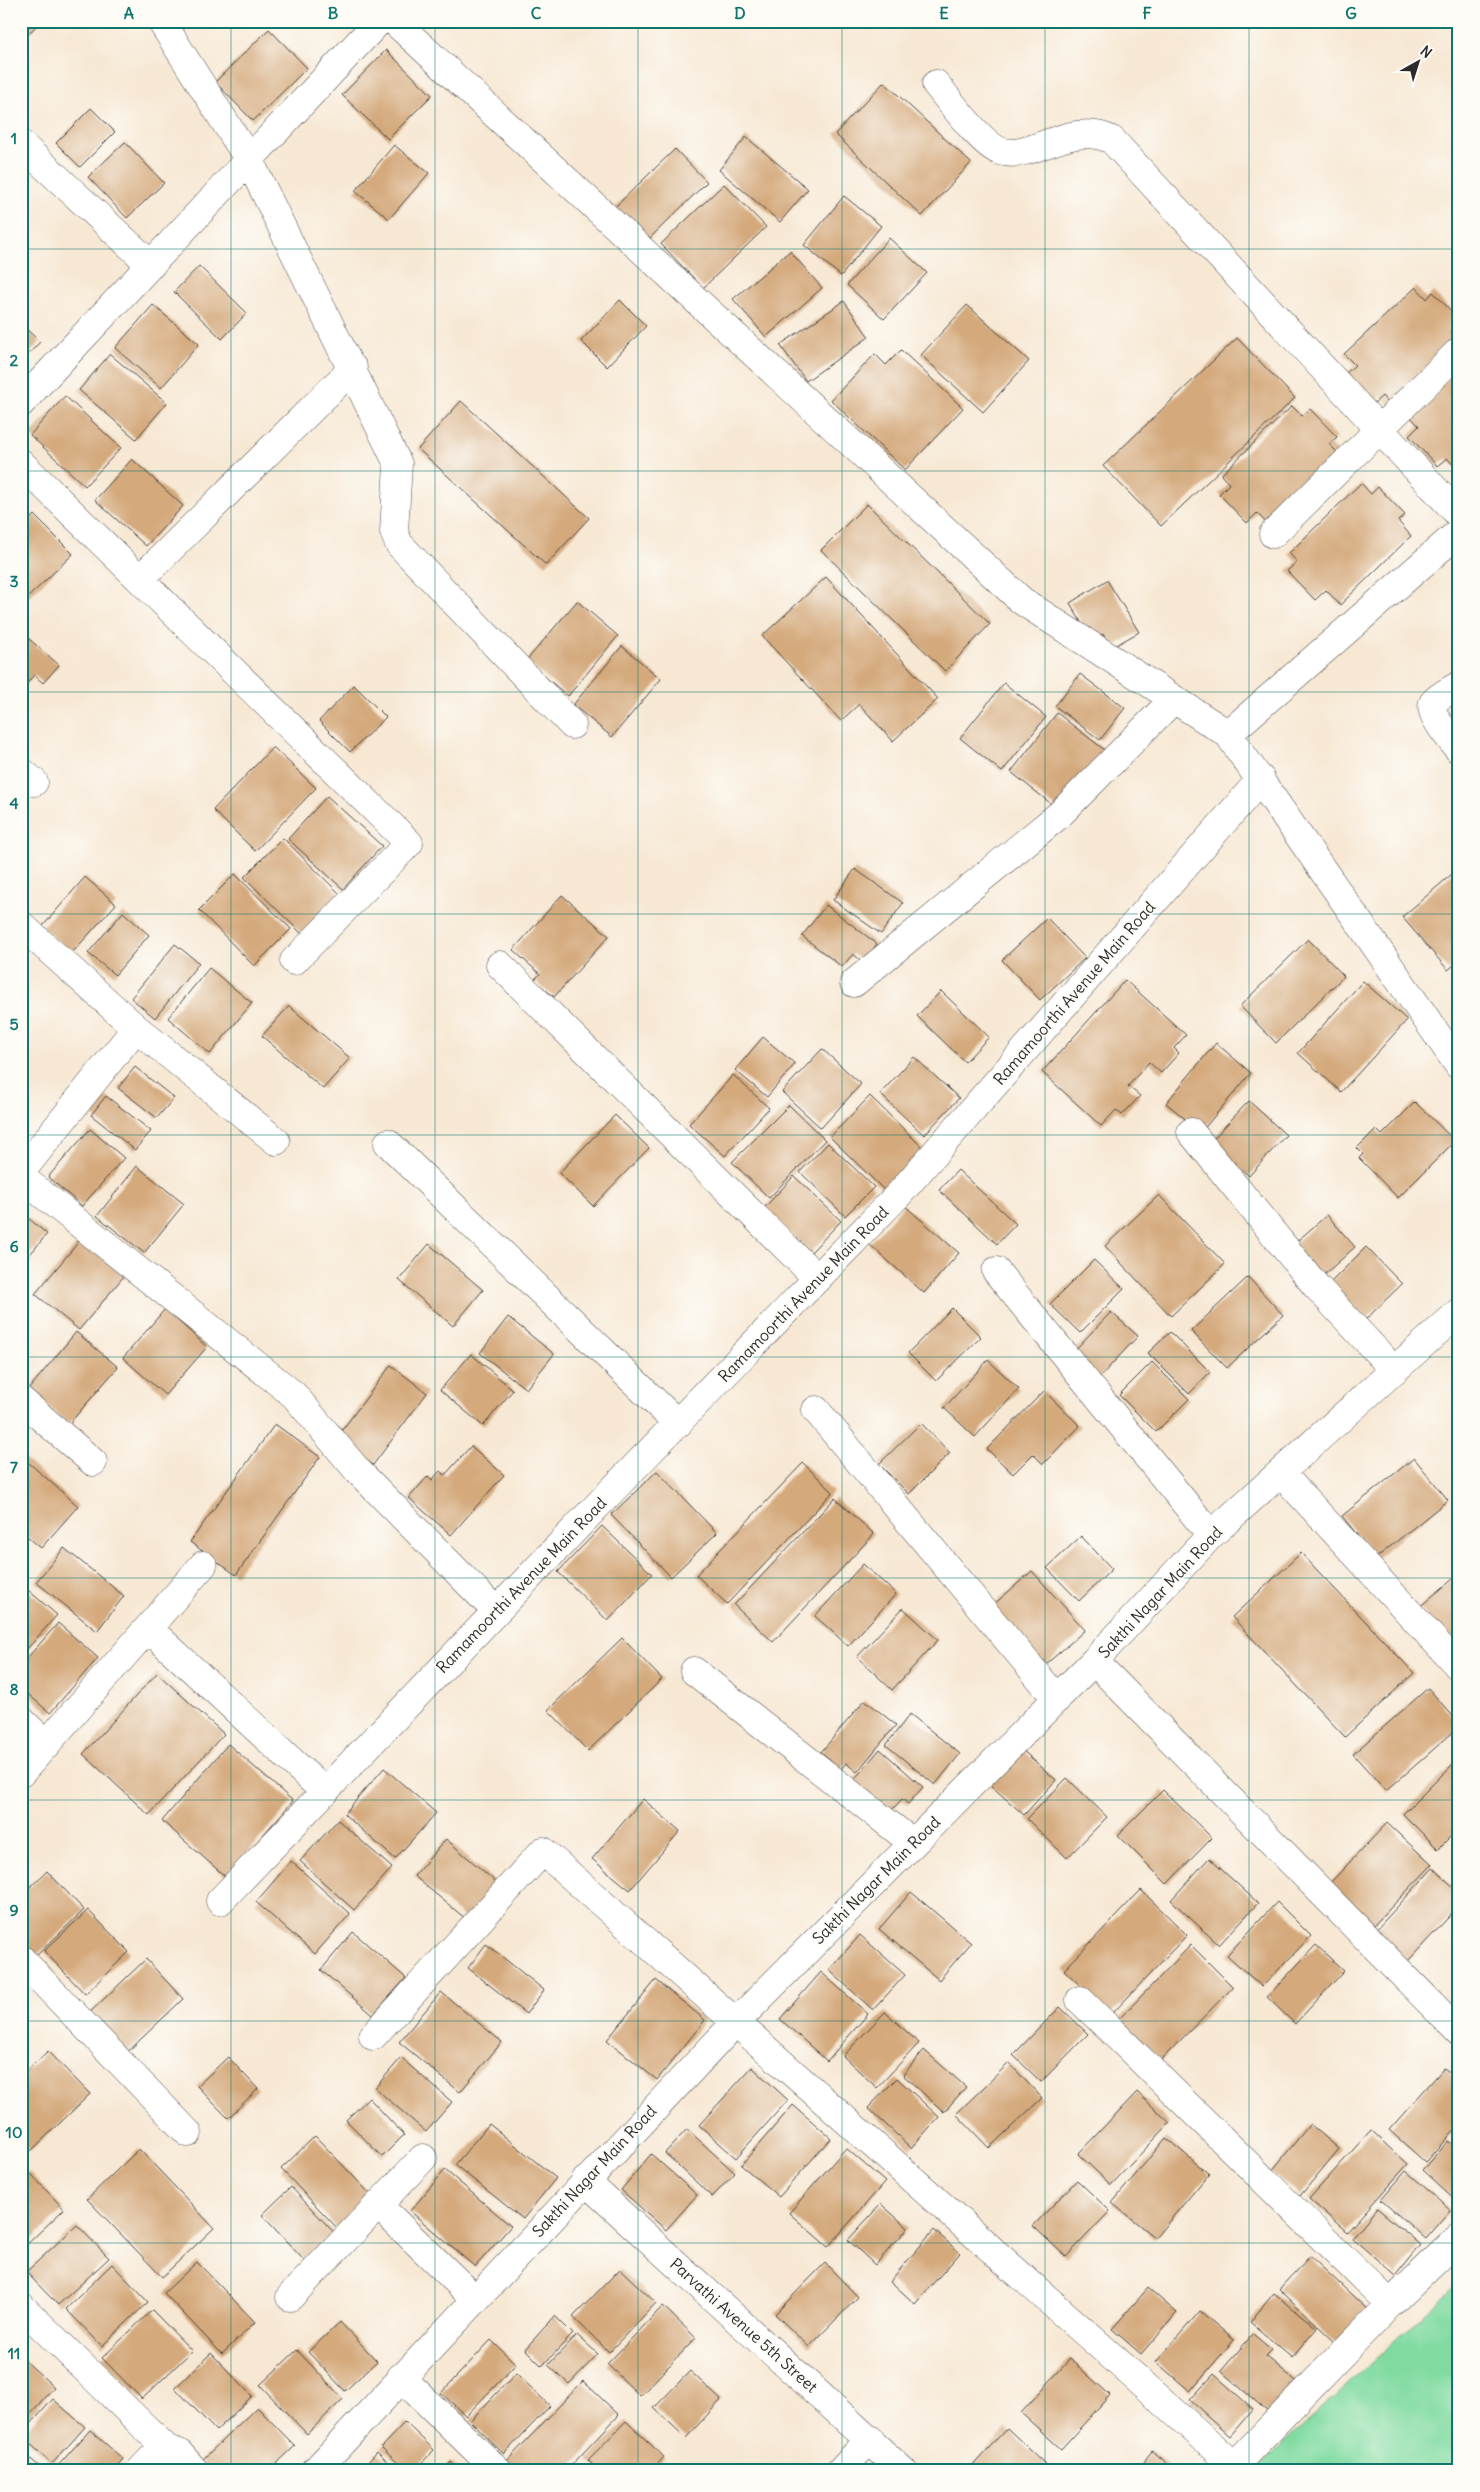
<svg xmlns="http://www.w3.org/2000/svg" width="1480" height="2492" font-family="Delius,sans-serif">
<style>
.green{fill:#81dba1;stroke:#568366}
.building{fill:#d4a97b}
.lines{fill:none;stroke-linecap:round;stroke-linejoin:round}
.minor-casing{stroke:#4a4744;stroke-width:29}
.minor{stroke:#fff;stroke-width:28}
.grid{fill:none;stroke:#0f766e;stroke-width:1;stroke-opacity:0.55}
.labels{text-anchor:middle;stroke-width:4;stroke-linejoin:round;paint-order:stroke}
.street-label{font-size:16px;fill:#2b2b2b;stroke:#fdfcf7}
.neatline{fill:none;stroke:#0f766e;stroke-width:2}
.grid-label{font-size:16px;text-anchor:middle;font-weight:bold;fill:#0f766e}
</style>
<rect width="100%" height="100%" fill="#fdfcf7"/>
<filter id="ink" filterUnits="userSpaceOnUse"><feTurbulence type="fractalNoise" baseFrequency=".02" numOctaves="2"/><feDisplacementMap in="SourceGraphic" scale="10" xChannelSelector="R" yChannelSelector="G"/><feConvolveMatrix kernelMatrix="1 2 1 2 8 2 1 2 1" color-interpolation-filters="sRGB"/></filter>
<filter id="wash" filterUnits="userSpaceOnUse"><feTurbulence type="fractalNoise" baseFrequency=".0096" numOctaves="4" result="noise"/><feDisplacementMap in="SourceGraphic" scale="20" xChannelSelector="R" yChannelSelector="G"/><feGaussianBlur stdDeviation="1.12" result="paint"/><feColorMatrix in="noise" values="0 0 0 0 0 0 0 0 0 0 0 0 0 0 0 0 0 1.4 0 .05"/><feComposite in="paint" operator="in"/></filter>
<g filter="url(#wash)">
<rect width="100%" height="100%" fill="#f7e8d4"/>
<path class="green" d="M 1459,2282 L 1459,2471 L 1254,2471 Z"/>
<g id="blocks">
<path class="building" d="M 21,21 L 37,21 L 39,23 L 21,42 Z
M 269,29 L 307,68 L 253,121 L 215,82 Z
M 386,50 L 432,95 L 388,139 L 342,95 Z
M 884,82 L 971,163 L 922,216 L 835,134 Z
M 91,108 L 115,132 L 80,167 L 56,143 Z
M 746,137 L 808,189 L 780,222 L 719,170 Z
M 125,142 L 164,183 L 127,218 L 88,177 Z
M 394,145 L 429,173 L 389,219 L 355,191 Z
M 675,149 L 707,182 L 648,240 L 615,207 Z
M 724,184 L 766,227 L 703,288 L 661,244 Z
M 844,196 L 881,226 L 841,276 L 804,245 Z
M 889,238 L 927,273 L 884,319 L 847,285 Z
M 790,251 L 822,288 L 766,337 L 733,299 Z
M 199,266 L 247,313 L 222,339 L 174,292 Z
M 1416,287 L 1427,299 L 1433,292 L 1459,319 L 1459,325 L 1451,332 L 1459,341 L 1392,408 L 1382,396 L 1372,405 L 1344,375 L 1355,365 L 1344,354 Z
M 620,300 L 646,326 L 607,367 L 581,341 Z
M 844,301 L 869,337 L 806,381 L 780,345 Z
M 153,305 L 199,344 L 161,388 L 115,348 Z
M 967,305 L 1029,361 L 983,412 L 921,355 Z
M 21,324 L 40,342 L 21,362 Z
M 1237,338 L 1295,398 L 1161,526 L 1103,466 Z
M 901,350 L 963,408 L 905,470 L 831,400 L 875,354 L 886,365 Z
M 110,354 L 167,403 L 136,439 L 79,390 Z
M 1459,369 L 1459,468 L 1457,469 L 1447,458 L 1437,466 L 1409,436 L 1419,426 L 1409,415 Z
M 65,396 L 121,448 L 85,486 L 30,435 Z
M 461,401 L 589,518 L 546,565 L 418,449 Z
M 1292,406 L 1302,416 L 1310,409 L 1337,437 L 1329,444 L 1343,458 L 1271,528 L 1257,513 L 1247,523 L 1219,494 L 1229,484 L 1221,475 Z
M 132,459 L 183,506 L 146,546 L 95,500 Z
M 1361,483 L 1371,494 L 1378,487 L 1405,515 L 1398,521 L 1411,536 L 1340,605 L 1326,590 L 1315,600 L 1287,571 L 1297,562 L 1289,553 Z
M 867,504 L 990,624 L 945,671 L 821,550 Z
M 34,515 L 73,554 L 21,604 L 21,527 Z
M 826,577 L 938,699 L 893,741 L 859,704 L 841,721 L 762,636 Z
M 1107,580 L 1139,632 L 1111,648 L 1103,634 L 1092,641 L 1070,603 Z
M 577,601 L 618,636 L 568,696 L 526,661 Z
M 21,632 L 59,665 L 43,683 L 34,675 L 24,687 L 21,684 Z
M 622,646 L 661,679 L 612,737 L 573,705 Z
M 1080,674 L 1125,708 L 1100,740 L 1055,706 Z
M 1004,683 L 1046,717 L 1002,772 L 960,738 Z
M 354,685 L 386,717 L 350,752 L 319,721 Z
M 1057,713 L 1106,751 L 1059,810 L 1011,772 Z
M 273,747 L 316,788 L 255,851 L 213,810 Z
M 327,796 L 382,846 L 343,889 L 288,839 Z
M 283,838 L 343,897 L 304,936 L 244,877 Z
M 1459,868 L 1459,961 L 1448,970 L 1402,917 Z
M 855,869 L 903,903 L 881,934 L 833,900 Z
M 235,874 L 291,929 L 254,966 L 199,910 Z
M 85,877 L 116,904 L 72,953 L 42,927 Z
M 562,895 L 609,936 L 554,997 L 534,980 L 540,974 L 513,950 Z
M 826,905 L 877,944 L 863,962 L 853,954 L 842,967 L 802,936 Z
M 123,912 L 149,935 L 115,975 L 88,953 Z
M 1047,918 L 1085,958 L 1040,1000 L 1002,960 Z
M 1308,939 L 1344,976 L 1276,1043 L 1240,1006 Z
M 175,944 L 199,963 L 155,1018 L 131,998 Z
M 209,968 L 252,1003 L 210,1054 L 168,1018 Z
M 1125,980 L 1186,1035 L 1174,1048 L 1179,1053 L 1161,1073 L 1149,1062 L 1128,1086 L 1140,1096 L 1122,1115 L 1116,1110 L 1101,1126 L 1042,1072 Z
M 1363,981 L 1407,1020 L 1341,1092 L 1298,1053 Z
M 941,991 L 989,1037 L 965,1062 L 917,1016 Z
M 289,1006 L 350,1058 L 323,1089 L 262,1036 Z
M 763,1037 L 795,1064 L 767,1097 L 735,1070 Z
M 1216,1043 L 1251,1073 L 1201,1132 L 1166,1103 Z
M 822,1049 L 861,1084 L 821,1128 L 782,1092 Z
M 914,1057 L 959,1098 L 924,1135 L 880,1094 Z
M 135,1067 L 174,1098 L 157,1118 L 118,1088 Z
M 733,1075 L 769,1108 L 725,1156 L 689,1124 Z
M 106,1096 L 151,1131 L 135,1150 L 91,1115 Z
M 870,1096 L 924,1149 L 884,1190 L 830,1137 Z
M 1249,1101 L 1286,1135 L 1249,1176 L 1211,1141 Z
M 1415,1102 L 1455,1141 L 1398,1198 L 1359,1158 L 1363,1154 L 1357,1148 L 1376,1129 L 1382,1135 Z
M 789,1105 L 825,1140 L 769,1198 L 732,1162 Z
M 615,1115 L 649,1148 L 593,1206 L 559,1173 Z
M 90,1129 L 124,1158 L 82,1206 L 48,1177 Z
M 828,1143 L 874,1187 L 845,1216 L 800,1172 Z
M 137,1166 L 184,1204 L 144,1253 L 97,1216 Z
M 958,1170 L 1016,1224 L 997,1244 L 939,1190 Z
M 794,1176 L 841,1221 L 811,1252 L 764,1208 Z
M 1159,1195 L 1225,1264 L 1171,1316 L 1105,1246 Z
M 904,1205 L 959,1253 L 924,1293 L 869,1244 Z
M 21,1212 L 47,1234 L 21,1265 Z
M 1327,1215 L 1355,1247 L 1316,1282 L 1288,1249 Z
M 81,1239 L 124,1276 L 79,1330 L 35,1294 Z
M 429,1244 L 483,1290 L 453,1326 L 399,1280 Z
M 1366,1247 L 1402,1284 L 1361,1324 L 1325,1288 Z
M 1094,1260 L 1124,1289 L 1080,1333 L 1050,1304 Z
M 1248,1277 L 1283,1315 L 1227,1368 L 1191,1331 Z
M 952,1308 L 981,1337 L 936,1381 L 908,1353 Z
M 165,1309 L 207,1347 L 165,1395 L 123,1358 Z
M 1111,1312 L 1138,1336 L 1098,1379 L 1071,1354 Z
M 508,1317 L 554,1354 L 526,1389 L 480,1353 Z
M 76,1332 L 118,1367 L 69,1424 L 28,1390 Z
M 1170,1332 L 1210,1372 L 1189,1394 L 1148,1353 Z
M 471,1354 L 513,1390 L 483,1426 L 440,1390 Z
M 988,1360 L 1019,1389 L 975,1437 L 944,1408 Z
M 1152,1362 L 1189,1399 L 1156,1432 L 1119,1395 Z
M 391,1365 L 427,1393 L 373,1465 L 336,1438 Z
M 1044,1391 L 1080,1426 L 1043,1464 L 1033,1454 L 1013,1474 L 987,1449 Z
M 921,1423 L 950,1453 L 909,1494 L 879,1464 Z
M 275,1424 L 320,1457 L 236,1575 L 190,1542 Z
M 471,1446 L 504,1475 L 451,1535 L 409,1498 L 428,1476 L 432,1480 L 440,1471 L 445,1475 Z
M 21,1456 L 78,1506 L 41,1548 L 21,1531 Z
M 1414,1458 L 1448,1500 L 1376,1558 L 1342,1516 Z
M 803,1463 L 833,1492 L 727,1604 L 696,1575 Z
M 657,1471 L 717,1533 L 671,1577 L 611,1515 Z
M 835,1498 L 874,1534 L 773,1642 L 734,1605 Z
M 602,1526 L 652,1574 L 608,1621 L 558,1572 Z
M 1081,1536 L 1112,1569 L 1079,1601 L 1047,1568 Z
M 64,1548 L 124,1596 L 97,1631 L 36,1582 Z
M 1301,1553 L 1414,1673 L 1345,1737 L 1232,1617 Z
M 863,1564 L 896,1594 L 848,1646 L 815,1616 Z
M 1032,1571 L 1085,1630 L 1044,1666 L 991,1607 Z
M 1459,1574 L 1459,1648 L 1418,1608 Z
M 21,1584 L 57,1615 L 21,1656 Z
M 903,1608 L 938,1640 L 892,1690 L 857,1657 Z
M 58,1623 L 98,1658 L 50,1713 L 21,1688 L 21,1665 Z
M 622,1638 L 662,1679 L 588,1751 L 548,1710 Z
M 157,1673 L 224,1734 L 149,1815 L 83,1754 Z
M 1428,1688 L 1459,1723 L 1459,1727 L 1386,1791 L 1353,1754 Z
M 865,1700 L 896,1725 L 857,1772 L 846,1763 L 841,1769 L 821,1752 Z
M 910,1714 L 960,1754 L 935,1785 L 886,1745 Z
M 228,1744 L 293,1801 L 226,1877 L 162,1821 Z
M 1020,1748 L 1056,1780 L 1024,1815 L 988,1783 Z
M 880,1749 L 923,1787 L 908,1804 L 902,1799 L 889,1813 L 852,1782 Z
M 1459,1758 L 1459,1828 L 1438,1849 L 1403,1814 Z
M 384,1768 L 436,1813 L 395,1859 L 344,1814 Z
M 1067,1778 L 1107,1817 L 1067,1858 L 1027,1819 Z
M 1163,1790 L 1212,1838 L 1167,1884 L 1118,1835 Z
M 643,1799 L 680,1831 L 630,1890 L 592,1859 Z
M 338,1820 L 392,1868 L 354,1910 L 300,1861 Z
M 1387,1823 L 1432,1865 L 1371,1928 L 1327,1886 Z
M 446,1839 L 497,1883 L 466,1919 L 414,1876 Z
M 1209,1858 L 1258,1903 L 1219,1945 L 1171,1900 Z
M 291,1861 L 350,1914 L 315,1954 L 256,1902 Z
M 1433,1868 L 1459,1892 L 1459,1906 L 1408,1961 L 1375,1931 Z
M 47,1871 L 84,1910 L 35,1957 L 21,1944 L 21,1896 Z
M 1141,1890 L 1187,1935 L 1111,2015 L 1064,1970 Z
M 911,1892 L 971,1943 L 939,1980 L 879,1929 Z
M 1277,1902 L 1311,1936 L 1262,1987 L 1227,1955 Z
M 88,1910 L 129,1952 L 85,1994 L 44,1951 Z
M 353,1932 L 406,1978 L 373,2015 L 321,1970 Z
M 860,1935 L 905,1975 L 873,2010 L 829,1970 Z
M 486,1944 L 544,1990 L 526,2014 L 468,1968 Z
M 1191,1945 L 1233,1987 L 1161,2060 L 1119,2019 Z
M 1316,1945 L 1344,1971 L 1295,2024 L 1267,1997 Z
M 146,1959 L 183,1999 L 122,2057 L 85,2017 Z
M 821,1972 L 868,2014 L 827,2061 L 780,2019 Z
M 656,1980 L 705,2020 L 657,2080 L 607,2040 Z
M 441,1992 L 502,2042 L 460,2092 L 399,2042 Z
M 1060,2007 L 1088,2034 L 1041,2082 L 1013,2055 Z
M 885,2012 L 919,2043 L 877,2088 L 843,2056 Z
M 924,2050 L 966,2087 L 944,2112 L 903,2075 Z
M 48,2051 L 90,2094 L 31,2151 L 21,2141 L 21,2076 Z
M 228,2057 L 258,2089 L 228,2118 L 197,2086 Z
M 401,2058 L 452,2102 L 426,2132 L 375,2088 Z
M 1009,2063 L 1042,2098 L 989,2148 L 956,2114 Z
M 752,2067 L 788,2100 L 736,2158 L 699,2125 Z
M 1444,2068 L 1459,2081 L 1459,2125 L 1425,2162 L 1389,2130 Z
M 897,2078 L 939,2117 L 911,2148 L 868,2108 Z
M 1137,2092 L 1170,2123 L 1111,2185 L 1078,2154 Z
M 369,2098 L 404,2135 L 382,2157 L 346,2120 Z
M 793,2105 L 831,2138 L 779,2197 L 741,2165 Z
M 489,2124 L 556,2178 L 523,2219 L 455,2165 Z
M 1310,2124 L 1339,2149 L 1300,2196 L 1271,2172 Z
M 687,2129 L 735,2173 L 712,2197 L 665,2153 Z
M 1371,2130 L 1408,2164 L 1347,2232 L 1309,2199 Z
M 315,2136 L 374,2198 L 340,2231 L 281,2169 Z
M 1166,2138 L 1209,2174 L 1155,2238 L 1112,2203 Z
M 1448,2141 L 1459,2150 L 1459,2204 L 1422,2170 Z
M 846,2148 L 885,2182 L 828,2247 L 789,2213 Z
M 139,2149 L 214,2228 L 162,2277 L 87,2199 Z
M 651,2154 L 697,2195 L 666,2230 L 621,2190 Z
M 445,2170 L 511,2226 L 475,2267 L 410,2211 Z
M 1406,2171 L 1451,2210 L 1426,2239 L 1381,2200 Z
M 29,2172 L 64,2209 L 21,2250 L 21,2178 Z
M 1077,2180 L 1110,2211 L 1066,2257 L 1033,2226 Z
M 291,2187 L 342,2241 L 312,2269 L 262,2215 Z
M 881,2204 L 908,2228 L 875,2265 L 848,2240 Z
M 1377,2208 L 1421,2245 L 1396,2276 L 1352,2238 Z
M 77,2225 L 109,2258 L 58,2305 L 26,2272 Z
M 934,2230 L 960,2253 L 915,2304 L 890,2281 Z
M 1310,2256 L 1368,2310 L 1337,2344 L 1279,2289 Z
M 197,2262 L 255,2322 L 222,2354 L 164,2293 Z
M 825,2263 L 858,2297 L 809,2347 L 775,2314 Z
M 112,2264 L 148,2302 L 102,2346 L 66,2309 Z
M 620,2269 L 656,2303 L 609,2352 L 573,2317 Z
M 1148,2288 L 1177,2313 L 1141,2354 L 1112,2329 Z
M 1274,2293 L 1317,2328 L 1292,2358 L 1250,2322 Z
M 663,2306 L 696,2338 L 640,2396 L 607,2364 Z
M 152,2310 L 192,2351 L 142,2399 L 102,2358 Z
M 1200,2311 L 1234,2340 L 1190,2391 L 1156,2362 Z
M 555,2316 L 573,2334 L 542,2366 L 525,2349 Z
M 340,2322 L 377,2361 L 345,2391 L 308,2352 Z
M 1253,2334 L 1272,2350 L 1266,2356 L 1296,2381 L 1268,2412 L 1221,2371 Z
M 577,2335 L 598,2354 L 569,2384 L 548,2365 Z
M 491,2340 L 516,2364 L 466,2416 L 441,2393 Z
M 297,2350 L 343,2399 L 307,2434 L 260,2385 Z
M 211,2353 L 252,2396 L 216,2431 L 175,2388 Z
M 21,2357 L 54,2387 L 21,2424 Z
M 1070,2359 L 1110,2395 L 1061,2449 L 1021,2413 Z
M 690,2371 L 721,2400 L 686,2438 L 654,2408 Z
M 516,2373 L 550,2406 L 504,2454 L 470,2421 Z
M 1214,2374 L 1253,2409 L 1230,2436 L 1190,2400 Z
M 583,2381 L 619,2415 L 566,2471 L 515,2471 L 506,2462 Z
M 53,2399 L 85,2427 L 52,2464 L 21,2435 Z
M 257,2407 L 295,2446 L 269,2471 L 211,2471 L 201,2461 Z
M 626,2421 L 664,2457 L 651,2471 L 599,2471 L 588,2460 Z
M 405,2422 L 434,2450 L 414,2471 L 406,2471 L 381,2447 Z
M 1007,2428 L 1045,2464 L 1039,2471 L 968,2471 Z
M 90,2430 L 123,2459 L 113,2471 L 56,2471 L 55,2469 Z
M 21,2450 L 44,2471 L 21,2471 Z
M 1152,2451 L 1175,2471 L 1136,2471 Z
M 377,2452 L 397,2471 L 360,2471 Z
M 451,2462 L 460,2471 L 443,2471 Z"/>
</g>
</g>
<g filter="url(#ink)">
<use href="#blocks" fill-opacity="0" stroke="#4a4744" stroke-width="1"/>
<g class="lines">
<g class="minor-casing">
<path id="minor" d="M 161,21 L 249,160 L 398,464 L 394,532 L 399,544 L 572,725
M 394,21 L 1022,601 L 1228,734 L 1459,1066
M 936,84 C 950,101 981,144 1000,151 C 1032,162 1069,119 1112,140 L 1459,515
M 21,144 L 151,265
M 21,403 L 379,21
M 21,463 L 409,843 L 294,961
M 1273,534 L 1459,351
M 140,579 L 353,368
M 1459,685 C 1451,690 1438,696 1433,703 C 1427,713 1452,741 1459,750
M 1228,734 L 1459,532
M 21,771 L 34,782
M 21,925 L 136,1028 L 276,1141
M 500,965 L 818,1279
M 854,983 L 1059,815 L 1174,699
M 1191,1132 L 1316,1286 L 1394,1370
M 388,1143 L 678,1424
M 21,1172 L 136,1028
M 21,1177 L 294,1395 L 358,1471 L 496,1611
M 996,1271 L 1211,1535
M 21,1400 L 93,1462
M 816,1410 L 1057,1699
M 1281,1473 L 1459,1667
M 149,1629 L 325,1792
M 1094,1661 L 1459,2032
M 694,1671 L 913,1843
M 21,1720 L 47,1745
M 21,1773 L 203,1565
M 220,1901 L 595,1508 L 900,1193 L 1261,779
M 21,1959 L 188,2133
M 1080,2000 L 1390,2304
M 373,2036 L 543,1851 L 1234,2465
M 585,2181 L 903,2471
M 378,2205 L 475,2299
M 290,2297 L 423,2158
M 21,2306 L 167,2449 L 179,2453 L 195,2471
M 401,2377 L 498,2471
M 140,2471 L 159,2451 L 167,2449
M 315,2471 L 736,2022 L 1094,1661 L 1211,1535 L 1459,1312
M 840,2471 L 870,2439
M 1229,2471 L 1390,2304 L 1459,2237"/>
</g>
<use href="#minor" class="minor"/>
</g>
</g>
<path class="grid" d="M 231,21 L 231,2471M 435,21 L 435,2471M 638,21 L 638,2471M 842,21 L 842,2471M 1045,21 L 1045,2471M 1249,21 L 1249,2471M 21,249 L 1459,249M 21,471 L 1459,471M 21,692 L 1459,692M 21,914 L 1459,914M 21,1135 L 1459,1135M 21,1357 L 1459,1357M 21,1578 L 1459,1578M 21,1800 L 1459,1800M 21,2021 L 1459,2021M 21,2243 L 1459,2243"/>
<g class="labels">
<g class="street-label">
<text transform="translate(1074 993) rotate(-49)" y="6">Ramamoorthi Avenue Main Road</text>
<text transform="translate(803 1294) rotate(-46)" y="6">Ramamoorthi Avenue Main Road</text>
<text transform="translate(521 1585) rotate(-46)" y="6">Ramamoorthi Avenue Main Road</text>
<text transform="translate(1160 1592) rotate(-47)" y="6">Sakthi Nagar Main Road</text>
<text transform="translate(876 1880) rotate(-45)" y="6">Sakthi Nagar Main Road</text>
<text transform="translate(594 2171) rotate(-47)" y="6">Sakthi Nagar Main Road</text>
<text transform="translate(744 2325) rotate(42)" y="6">Parvathi Avenue 5th Street</text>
</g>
</g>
<rect width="1480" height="2492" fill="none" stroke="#fdfcf7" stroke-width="55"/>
<g transform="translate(1418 62) rotate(39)" stroke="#fdfcf7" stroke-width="4" paint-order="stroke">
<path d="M0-4L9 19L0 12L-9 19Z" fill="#2b2b2b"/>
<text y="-8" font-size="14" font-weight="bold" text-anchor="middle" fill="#2b2b2b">N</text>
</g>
<rect x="28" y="28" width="1424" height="2436" class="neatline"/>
<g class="grid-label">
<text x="129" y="19">A</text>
<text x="333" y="19">B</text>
<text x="536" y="19">C</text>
<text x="740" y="19">D</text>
<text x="944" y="19">E</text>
<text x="1147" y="19">F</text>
<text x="1351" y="19">G</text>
<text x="14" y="144">1</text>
<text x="14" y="366">2</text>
<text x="14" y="587">3</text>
<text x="14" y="809">4</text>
<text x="14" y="1030">5</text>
<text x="14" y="1252">6</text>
<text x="14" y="1473">7</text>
<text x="14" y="1695">8</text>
<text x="14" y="1916">9</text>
<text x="14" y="2138">10</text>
<text x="14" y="2359">11</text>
</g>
</svg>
